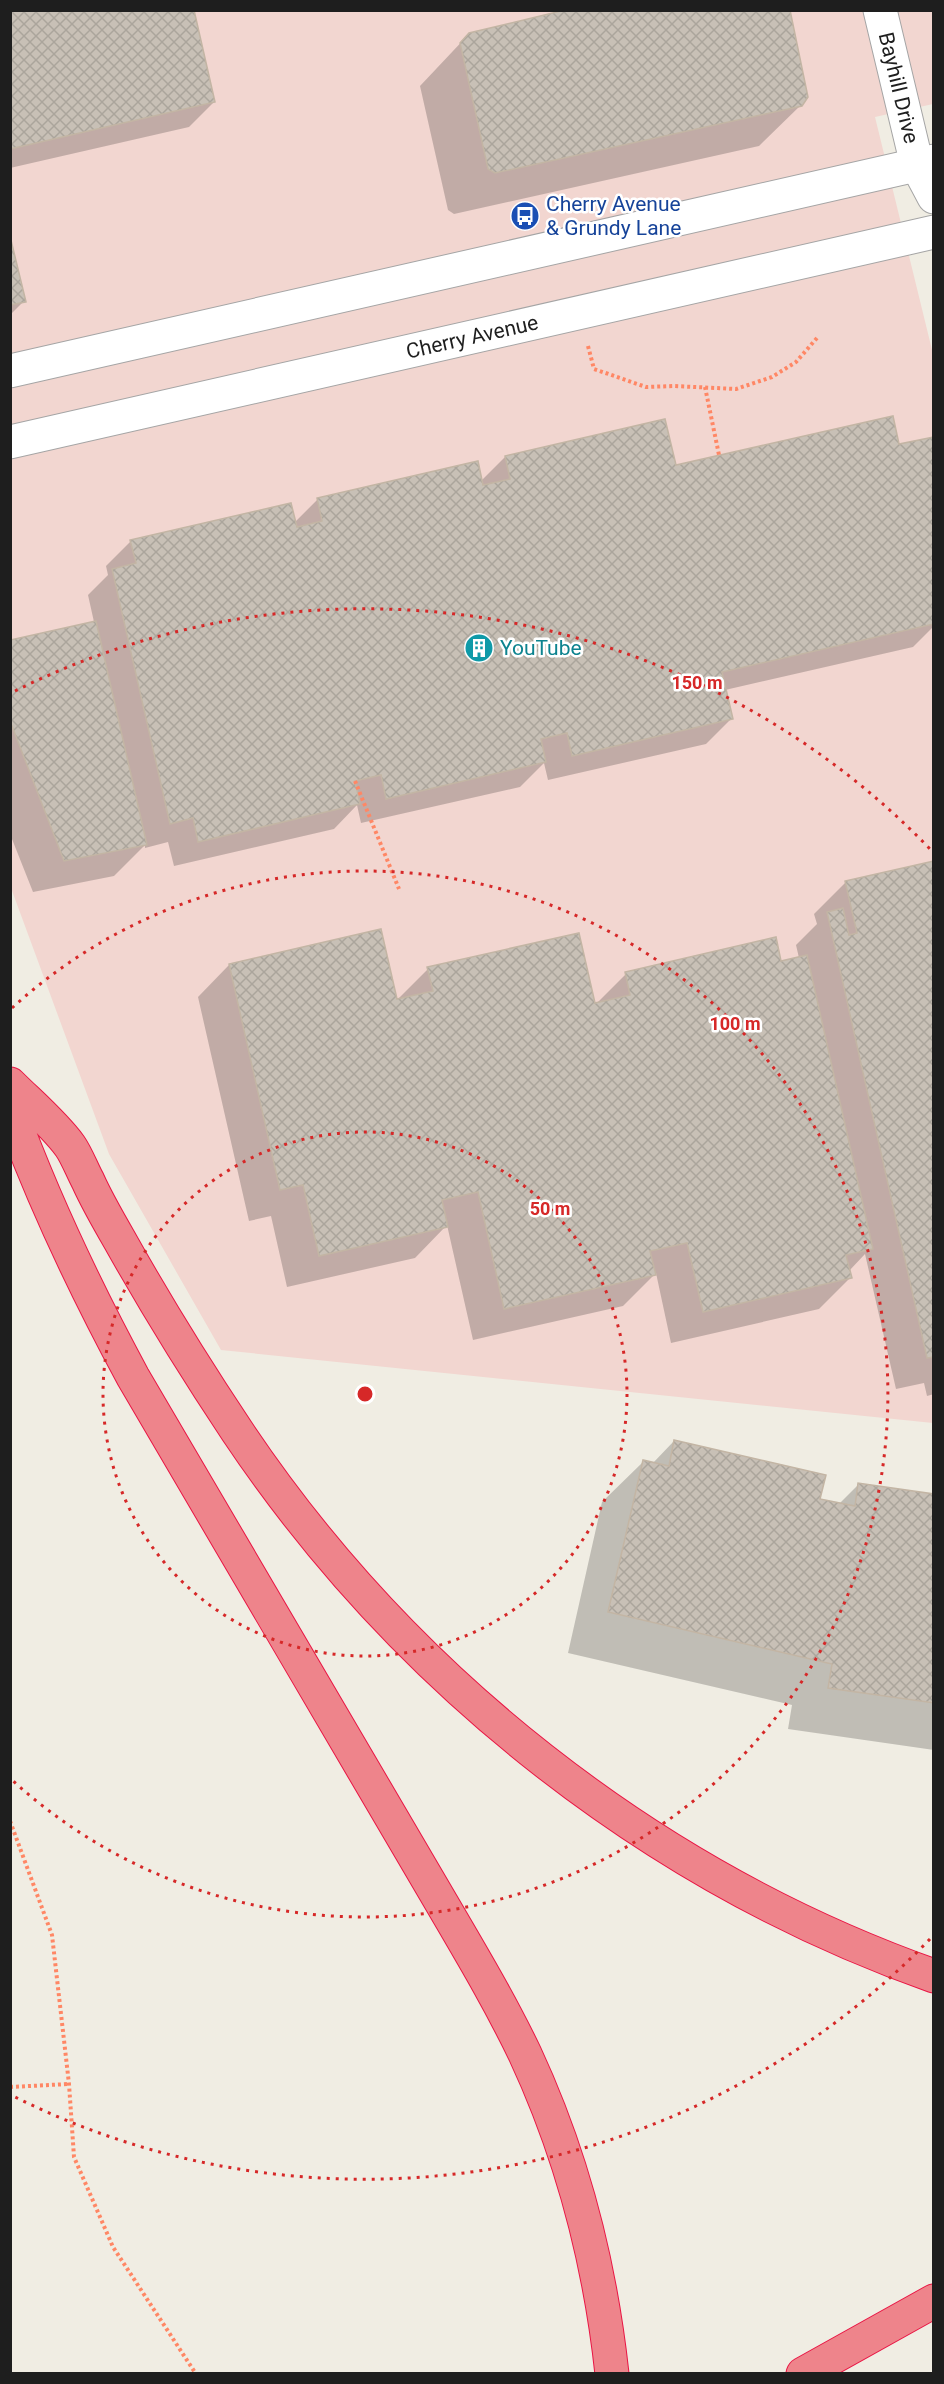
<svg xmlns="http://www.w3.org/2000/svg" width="944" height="2384" font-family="Roboto,sans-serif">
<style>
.commercial{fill:#f2d6d0}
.shadow{fill:#0003}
.building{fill:url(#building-cross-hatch);stroke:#c3b5a4;stroke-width:1.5}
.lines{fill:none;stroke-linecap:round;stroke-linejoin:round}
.minor-casing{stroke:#a5a5a5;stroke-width:35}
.tertiary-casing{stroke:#a5a5a5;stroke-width:35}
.motorway-casing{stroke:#e91544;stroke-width:35}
.path{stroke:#ff8765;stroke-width:4;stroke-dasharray:3 3;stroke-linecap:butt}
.minor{stroke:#fff;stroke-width:33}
.tertiary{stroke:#fff;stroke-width:33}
.motorway{stroke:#ee848b;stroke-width:33}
.ring{fill:none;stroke:#d62828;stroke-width:3;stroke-dasharray:3 6}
.labels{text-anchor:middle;stroke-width:5;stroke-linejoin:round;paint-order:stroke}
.street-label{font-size:21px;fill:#1e1e1e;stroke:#fff}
.transit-label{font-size:21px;fill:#164399;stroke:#fff;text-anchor:start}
.culture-label{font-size:21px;fill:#0d838f;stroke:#fff;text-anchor:start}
.centre{fill:#d62828;stroke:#fff;stroke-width:3}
.ring-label{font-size:18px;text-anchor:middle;font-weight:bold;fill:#d62828;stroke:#fff;stroke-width:5;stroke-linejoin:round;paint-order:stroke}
</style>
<defs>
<pattern id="building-cross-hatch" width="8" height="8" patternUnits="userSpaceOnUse" patternTransform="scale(1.5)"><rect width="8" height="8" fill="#c8c0b6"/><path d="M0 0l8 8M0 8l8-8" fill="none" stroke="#aba59c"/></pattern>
</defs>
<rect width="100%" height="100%" fill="#f0ede3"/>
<path class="commercial" d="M 11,11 L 933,11 L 933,104 L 875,117 L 934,358 L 933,1423 L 221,1350 L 109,1154 L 11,888 Z"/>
<path class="shadow" d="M 10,10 L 214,102 L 189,127 L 10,168 Z
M 469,34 L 801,105 L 759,146 L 454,214 L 448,210 L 420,86 Z
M 10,242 L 24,301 L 10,315 Z
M 934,438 L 934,626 L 913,647 L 725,690 L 731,719 L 706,744 L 548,780 L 544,763 L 520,787 L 361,823 L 357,805 L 334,829 L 174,866 L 168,842 L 145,848 L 145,845 L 114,876 L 33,892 L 10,834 L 10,641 L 94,622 L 88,595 L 108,575 L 106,566 L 131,541 L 295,522 L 318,499 L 481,481 L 505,457 L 675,467 L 898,446 Z
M 934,862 L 934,1394 L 927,1396 L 924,1383 L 896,1389 L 865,1254 L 849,1271 L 850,1278 L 819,1309 L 671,1343 L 656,1273 L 623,1306 L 473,1340 L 447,1225 L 415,1258 L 287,1287 L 271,1216 L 249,1221 L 198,997 L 229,965 L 396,1001 L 428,969 L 594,1006 L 626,974 L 780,963 L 799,958 L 796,945 L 817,924 L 814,914 L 846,882 Z
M 674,1441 L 818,1500 L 839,1504 L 858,1485 L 934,1495 L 934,1750 L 788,1729 L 792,1705 L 568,1653 L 602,1502 L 643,1462 L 652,1464 Z"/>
<path class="building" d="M 10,10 L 194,10 L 215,102 L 10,149 Z
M 565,10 L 790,10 L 808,97 L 802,106 L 495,173 L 488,169 L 460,43 L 469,33 Z
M 10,236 L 26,302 L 10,305 Z
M 893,416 L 899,444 L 934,437 L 934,624 L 722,672 L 733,719 L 572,756 L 567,733 L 541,739 L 546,762 L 386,799 L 381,775 L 355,781 L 360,804 L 198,842 L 193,818 L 170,824 L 112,569 L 136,563 L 130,540 L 291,503 L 297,527 L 322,521 L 317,498 L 478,461 L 483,485 L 510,479 L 505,456 L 665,419 L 676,465 Z
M 96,621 L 147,845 L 64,861 L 10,721 L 10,640 Z
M 934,861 L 934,1357 L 927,1358 L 827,912 L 843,908 L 849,935 L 857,933 L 845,881 Z
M 381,929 L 397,999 L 433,991 L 427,967 L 579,933 L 595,1003 L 630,995 L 625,972 L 776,937 L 781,961 L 807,955 L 873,1249 L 846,1255 L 852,1278 L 703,1312 L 687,1243 L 650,1251 L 656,1275 L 504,1309 L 478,1192 L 442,1200 L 448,1227 L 319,1256 L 303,1185 L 280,1190 L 229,964 Z
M 674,1440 L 826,1475 L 820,1499 L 855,1506 L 858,1483 L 934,1494 L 934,1703 L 828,1688 L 832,1664 L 608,1612 L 643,1460 L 669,1466 Z"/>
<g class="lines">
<g class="minor-casing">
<g id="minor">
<path id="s1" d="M 880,10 L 917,165 L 934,197"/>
</g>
</g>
<g class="tertiary-casing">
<g id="tertiary">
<path d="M 10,371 L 934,161"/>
<path id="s2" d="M 10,442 L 934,232"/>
</g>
</g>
<g class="motorway-casing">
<path id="motorway" d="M 10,1084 C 29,1103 54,1124 70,1146 C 77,1156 82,1170 88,1181 C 97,1201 108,1220 119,1239 C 156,1305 195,1368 237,1431 C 403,1679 651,1876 934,1976
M 10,1109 C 44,1202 86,1290 133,1377 L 448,1914 C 475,1960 502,2006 525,2054 C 572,2155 600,2263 612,2374
M 803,2374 L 934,2301"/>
</g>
<path class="path" d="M 588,346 L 594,369 L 646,387 L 674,386 L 736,389 L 772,377 L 796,362 L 817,338
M 705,387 L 719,455
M 355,781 L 399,889
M 10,1821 L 52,1935 L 69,2084 L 74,2157 L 113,2247 L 196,2374
M 10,2087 L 69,2084"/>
<use href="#minor" class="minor"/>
<use href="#tertiary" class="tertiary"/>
<use href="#motorway" class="motorway"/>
</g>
<g class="ring">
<circle cx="365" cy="1394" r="262"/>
<path d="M12 1008A523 523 0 1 1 12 1780"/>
<path d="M930 1939A785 785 0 0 1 15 2097M15 691A785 785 0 0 1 930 849"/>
</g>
<defs>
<g id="bus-disc" transform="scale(1.5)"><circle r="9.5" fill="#1a4fb4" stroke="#fff"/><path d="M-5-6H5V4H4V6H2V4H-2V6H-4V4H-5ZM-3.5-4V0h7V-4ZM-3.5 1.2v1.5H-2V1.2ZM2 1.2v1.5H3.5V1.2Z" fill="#fff"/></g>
<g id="building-disc" transform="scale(1.5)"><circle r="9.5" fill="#0f9aa8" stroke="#fff"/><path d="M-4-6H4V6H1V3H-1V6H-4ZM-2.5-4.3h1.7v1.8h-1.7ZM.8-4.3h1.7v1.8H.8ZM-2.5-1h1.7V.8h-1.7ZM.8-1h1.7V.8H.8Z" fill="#fff"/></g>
</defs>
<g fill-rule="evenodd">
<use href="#bus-disc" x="525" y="216"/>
<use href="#building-disc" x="479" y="648"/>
</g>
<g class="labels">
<g class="street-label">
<text dy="7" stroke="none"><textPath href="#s1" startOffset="80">Bayhill Drive</textPath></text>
<text dy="7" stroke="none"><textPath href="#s2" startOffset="474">Cherry Avenue</textPath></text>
</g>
<g class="transit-label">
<text x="546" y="211">Cherry Avenue<tspan x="546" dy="24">&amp; Grundy Lane</tspan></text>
</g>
<g class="culture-label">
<text x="500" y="655">YouTube</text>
</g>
</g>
<circle cx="365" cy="1394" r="9" class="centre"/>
<g class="ring-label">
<text x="697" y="689">150 m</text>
<text x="735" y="1030">100 m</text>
<text x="550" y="1215">50 m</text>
</g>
<rect width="944" height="2384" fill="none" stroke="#1e1e1e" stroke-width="24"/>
</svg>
